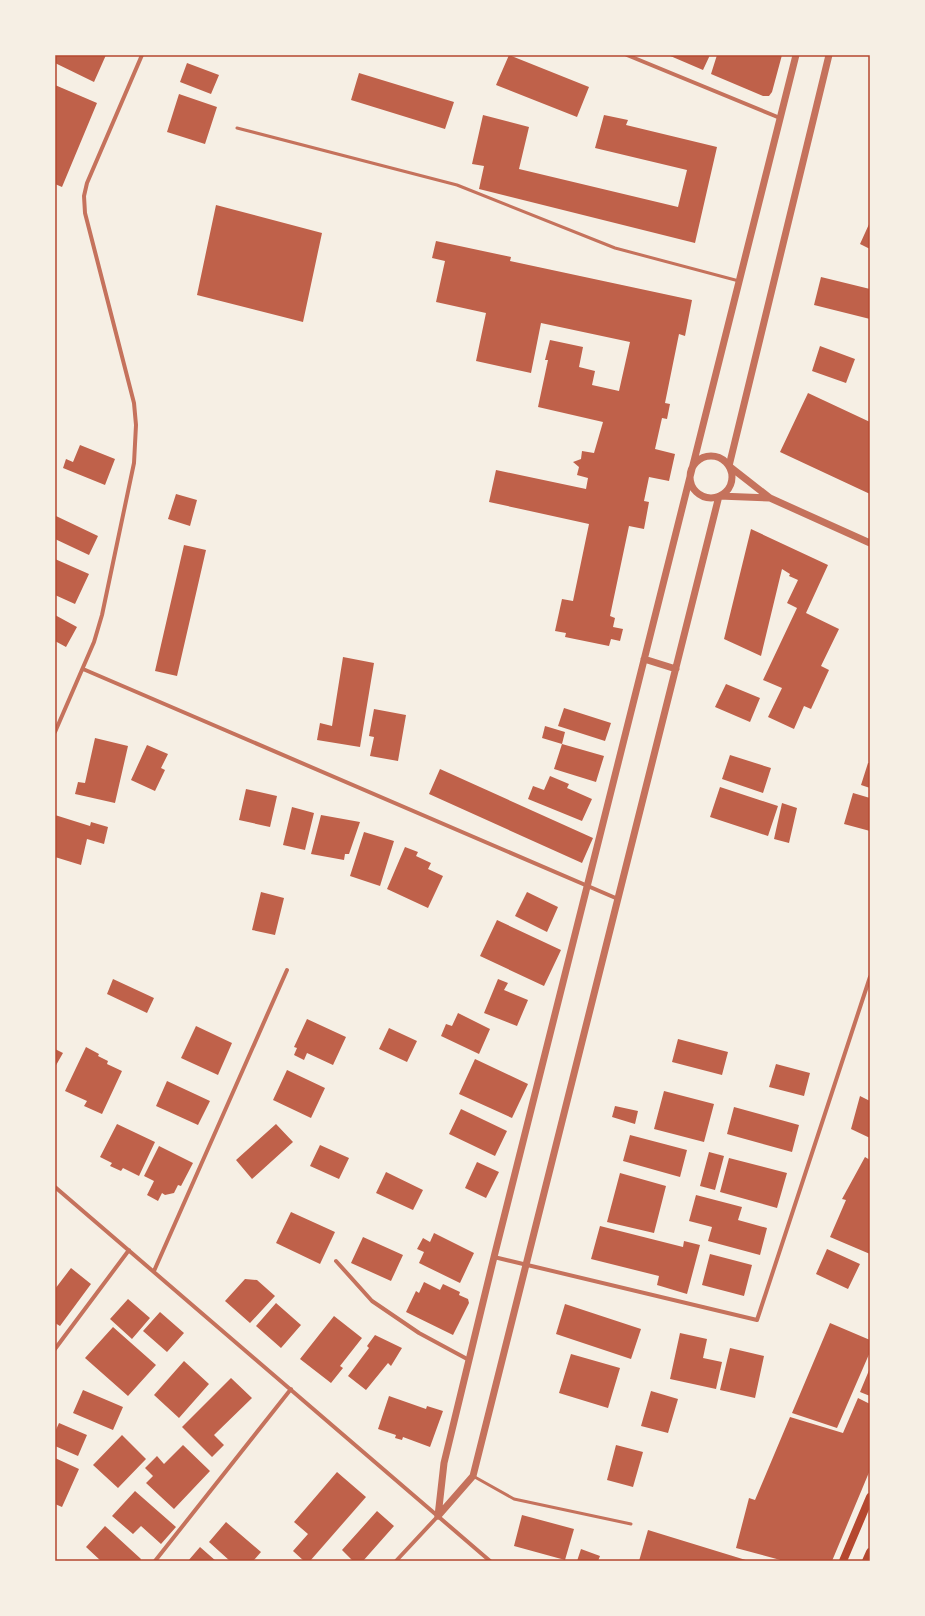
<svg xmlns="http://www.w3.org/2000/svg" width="925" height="1616" font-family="'Nunito Sans',sans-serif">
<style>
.building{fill:#bf614a}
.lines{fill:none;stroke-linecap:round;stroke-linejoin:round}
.service{stroke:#c5725c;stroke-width:3}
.minor{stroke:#c5725c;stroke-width:4}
.tertiary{stroke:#c5725c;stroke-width:7}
.secondary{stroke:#b5482f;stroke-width:8}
.neatline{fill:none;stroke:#b5482f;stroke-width:1.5}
</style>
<rect width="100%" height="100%" fill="#f6efe4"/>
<path class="building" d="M 55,55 L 106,55 L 94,82 L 55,63 Z
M 509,55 L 589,87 L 577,117 L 496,85 Z
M 668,55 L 710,55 L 703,70 Z
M 717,55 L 782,55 L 772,92 L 769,96 L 763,96 L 711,74 Z
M 187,63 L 219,75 L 211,94 L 180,82 Z
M 359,73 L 454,102 L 445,129 L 351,100 Z
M 55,85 L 97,103 L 62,187 L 55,184 Z
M 179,94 L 217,107 L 205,144 L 167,132 Z
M 483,115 L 529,127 L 519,169 L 678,207 L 687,170 L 595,148 L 604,115 L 628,120 L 626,125 L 717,147 L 695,243 L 479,189 L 484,166 L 472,164 Z
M 216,205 L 322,233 L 303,322 L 197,295 Z
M 870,222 L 870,249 L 860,244 Z
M 436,241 L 511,257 L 510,261 L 692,300 L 685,336 L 679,334 L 665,403 L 670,404 L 667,419 L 662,418 L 655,449 L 675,454 L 669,481 L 649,477 L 644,501 L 649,502 L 644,529 L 629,526 L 610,616 L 615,618 L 613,627 L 623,629 L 620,641 L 611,639 L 609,646 L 565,637 L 566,633 L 555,631 L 562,599 L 573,601 L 589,524 L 489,502 L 496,470 L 586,489 L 588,478 L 577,475 L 579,467 L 573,462 L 581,459 L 582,451 L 594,453 L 603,422 L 538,407 L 548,360 L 545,360 L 550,340 L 583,347 L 579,367 L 595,371 L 592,385 L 619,391 L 630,342 L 541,323 L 531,373 L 476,361 L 486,313 L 436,302 L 445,261 L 432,258 Z
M 821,277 L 870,289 L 870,319 L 814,305 Z
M 820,346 L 855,359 L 846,383 L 812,371 Z
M 808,393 L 870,422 L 870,494 L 780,452 Z
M 80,445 L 115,459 L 105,485 L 63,468 L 66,459 L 73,462 Z
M 176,494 L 197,500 L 190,526 L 168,519 Z
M 56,516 L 98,536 L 89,555 L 55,539 Z
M 751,529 L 828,565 L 806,613 L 839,629 L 821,666 L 829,670 L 811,709 L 804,706 L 794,729 L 768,717 L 782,688 L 763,680 L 797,608 L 787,603 L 798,580 L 789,576 L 790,574 L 782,569 L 761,656 L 724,639 Z
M 184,545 L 206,550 L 177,676 L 155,671 Z
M 55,559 L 89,574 L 75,604 L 55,595 Z
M 55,615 L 77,627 L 66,647 L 55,641 Z
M 343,657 L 374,663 L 360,747 L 317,740 L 320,723 L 332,726 Z
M 726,684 L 760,698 L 750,722 L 715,707 Z
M 564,708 L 611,723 L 605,741 L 558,726 Z
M 374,709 L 406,715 L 398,761 L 370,756 L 374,737 L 369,736 Z
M 545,726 L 565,732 L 562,744 L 604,756 L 596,782 L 554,769 L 562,744 L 542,738 Z
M 95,738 L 128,746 L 115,803 L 75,794 L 78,782 L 85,783 Z
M 147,745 L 168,754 L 161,768 L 165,770 L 155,791 L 131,780 Z
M 730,755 L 771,768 L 763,793 L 722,779 Z
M 868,763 L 870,763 L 870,788 L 861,785 Z
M 440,769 L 593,838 L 582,863 L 429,794 Z
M 550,776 L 569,784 L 567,788 L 592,799 L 582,821 L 528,799 L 533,786 L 544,790 Z
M 720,787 L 778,806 L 768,836 L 710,817 Z
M 246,789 L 277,796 L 270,827 L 239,820 Z
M 853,793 L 870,798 L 870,831 L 844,824 Z
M 782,803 L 797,808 L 789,843 L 774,839 Z
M 292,807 L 314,813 L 305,850 L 283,845 Z
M 55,815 L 90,826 L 91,822 L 108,827 L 104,844 L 87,839 L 81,865 L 55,857 Z
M 321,815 L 360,822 L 349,854 L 345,854 L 344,860 L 311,854 Z
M 364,832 L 394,841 L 380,886 L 350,876 Z
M 405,847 L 418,852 L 416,856 L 431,863 L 428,869 L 443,876 L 428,908 L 387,889 Z
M 261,892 L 284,898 L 275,935 L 252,930 Z
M 527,892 L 558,907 L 547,932 L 515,916 Z
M 497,920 L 561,950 L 544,986 L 480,956 Z
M 113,979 L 154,998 L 147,1013 L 107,994 Z
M 498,979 L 508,983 L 504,990 L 528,1000 L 517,1026 L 484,1013 Z
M 458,1013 L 490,1029 L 479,1054 L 441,1036 L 446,1024 L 452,1026 Z
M 307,1019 L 346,1037 L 333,1065 L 307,1053 L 304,1060 L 294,1055 L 297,1048 L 294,1047 Z
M 196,1026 L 232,1043 L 218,1075 L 181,1058 Z
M 389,1028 L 417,1041 L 407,1062 L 379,1049 Z
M 678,1039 L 728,1052 L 722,1075 L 672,1062 Z
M 86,1047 L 99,1054 L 98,1056 L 108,1061 L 107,1064 L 122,1071 L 102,1114 L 84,1106 L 87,1101 L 65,1091 Z
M 55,1049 L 63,1053 L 55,1067 Z
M 475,1059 L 528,1084 L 512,1118 L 459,1094 Z
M 776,1064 L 810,1073 L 804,1096 L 769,1087 Z
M 287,1070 L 325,1088 L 311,1118 L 273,1100 Z
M 167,1081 L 210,1101 L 198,1125 L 156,1106 Z
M 664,1091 L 714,1104 L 704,1142 L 654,1129 Z
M 860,1096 L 870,1101 L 870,1138 L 851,1129 Z
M 615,1106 L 638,1111 L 635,1124 L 612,1117 Z
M 734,1107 L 799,1125 L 792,1152 L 727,1134 Z
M 461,1109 L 507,1131 L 495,1156 L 449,1134 Z
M 117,1124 L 155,1142 L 139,1176 L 123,1168 L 121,1171 L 110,1166 L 112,1163 L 100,1157 Z
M 276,1124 L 293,1142 L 252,1179 L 236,1160 Z
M 630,1135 L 687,1150 L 680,1177 L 623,1161 Z
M 320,1145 L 349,1158 L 339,1179 L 310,1166 Z
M 159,1146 L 193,1163 L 181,1186 L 178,1185 L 174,1193 L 165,1195 L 162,1193 L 158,1201 L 147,1195 L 154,1181 L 144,1176 Z
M 709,1152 L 724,1156 L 715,1190 L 700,1186 Z
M 865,1157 L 870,1160 L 870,1254 L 830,1237 L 846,1200 L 842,1199 Z
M 729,1158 L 787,1173 L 777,1208 L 720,1192 Z
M 477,1162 L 499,1172 L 486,1198 L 465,1188 Z
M 386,1172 L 423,1190 L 413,1210 L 376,1193 Z
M 620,1173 L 666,1186 L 654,1233 L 607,1222 Z
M 696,1195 L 742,1207 L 738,1220 L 767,1228 L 760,1255 L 708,1241 L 712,1227 L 689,1221 Z
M 291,1212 L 335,1232 L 320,1264 L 276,1243 Z
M 600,1226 L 683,1247 L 684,1241 L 700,1245 L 687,1294 L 657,1285 L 659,1276 L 591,1259 Z
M 434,1233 L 474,1253 L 460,1283 L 419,1263 L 424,1252 L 417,1249 L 423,1238 L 430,1242 Z
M 363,1237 L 403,1255 L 391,1281 L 351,1263 Z
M 827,1249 L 860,1264 L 848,1289 L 816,1274 Z
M 710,1254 L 752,1265 L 744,1296 L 702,1285 Z
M 71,1268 L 91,1284 L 60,1326 L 55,1323 L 55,1289 Z
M 245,1279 L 257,1280 L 275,1296 L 250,1323 L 225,1301 Z
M 424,1282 L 440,1290 L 443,1284 L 460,1292 L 459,1295 L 468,1299 L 469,1303 L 453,1335 L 406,1312 L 416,1291 L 419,1293 Z
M 128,1299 L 150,1318 L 132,1339 L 110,1319 Z
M 276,1303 L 301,1325 L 281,1348 L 256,1326 Z
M 565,1304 L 641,1329 L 631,1359 L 556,1334 Z
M 160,1312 L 184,1333 L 167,1352 L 143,1331 Z
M 334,1316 L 362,1338 L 340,1366 L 343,1368 L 331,1383 L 300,1359 Z
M 830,1323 L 870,1340 L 870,1352 L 837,1428 L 792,1413 Z
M 113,1327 L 156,1365 L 128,1396 L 85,1358 Z
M 680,1333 L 707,1339 L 703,1358 L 722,1362 L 716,1389 L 670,1379 Z
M 375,1335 L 402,1348 L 391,1366 L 388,1363 L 366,1390 L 348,1376 L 369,1348 L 367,1346 Z
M 730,1348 L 764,1356 L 755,1398 L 720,1390 Z
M 571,1354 L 620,1368 L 608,1408 L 559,1393 Z
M 184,1361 L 209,1384 L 179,1418 L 154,1395 Z
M 870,1368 L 870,1396 L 860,1392 Z
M 231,1378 L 252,1398 L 214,1435 L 224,1445 L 212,1457 L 182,1427 Z
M 83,1390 L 123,1407 L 113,1430 L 73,1413 Z
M 651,1391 L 678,1399 L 668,1433 L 641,1426 Z
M 389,1396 L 426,1409 L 427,1406 L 443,1411 L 430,1447 L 403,1437 L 402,1440 L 395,1438 L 396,1435 L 378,1429 Z
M 858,1398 L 870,1404 L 870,1470 L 832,1561 L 784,1561 L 736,1548 L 749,1498 L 755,1500 L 790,1417 L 843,1433 Z
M 59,1423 L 87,1435 L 78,1456 L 55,1446 L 55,1432 Z
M 122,1435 L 146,1459 L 118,1488 L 93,1465 Z
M 183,1445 L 210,1471 L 174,1509 L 146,1483 L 153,1476 L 145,1468 L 157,1456 L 164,1464 Z
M 616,1445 L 643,1452 L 633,1487 L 607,1480 Z
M 55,1458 L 79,1469 L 62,1507 L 55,1504 Z
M 337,1472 L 366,1497 L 310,1561 L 304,1561 L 293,1551 L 308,1534 L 294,1522 Z
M 135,1491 L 176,1527 L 161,1544 L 141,1526 L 133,1534 L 112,1516 Z
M 377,1511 L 394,1526 L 363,1561 L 353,1561 L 342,1550 Z
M 522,1515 L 574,1529 L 565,1560 L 514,1546 Z
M 226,1522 L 261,1552 L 253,1561 L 230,1561 L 209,1542 Z
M 105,1526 L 141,1559 L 140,1561 L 101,1561 L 86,1547 Z
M 648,1530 L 749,1561 L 639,1561 Z
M 200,1547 L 216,1561 L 188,1561 Z
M 581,1549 L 600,1556 L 598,1561 L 577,1561 Z"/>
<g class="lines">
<path class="service" d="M 237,128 L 457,185 L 615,248 L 739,281
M 473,1476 L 514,1499 L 631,1524"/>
<path class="minor" d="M 627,55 L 780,118
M 83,669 L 618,899
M 55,732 L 94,642 L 102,615 L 134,463 L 136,425 L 134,403 L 85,213 L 84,196 L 87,183 L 142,55
M 55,1187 L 490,1561
M 494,1257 L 757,1320 L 870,977
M 336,1261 L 372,1301 L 419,1333 L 469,1360
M 154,1271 L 287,970
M 55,1349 L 129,1250
M 155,1561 L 291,1389
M 396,1561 L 438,1516"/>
<path class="tertiary" d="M 829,55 L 729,466 L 770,498 L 870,543
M690 477a21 21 0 1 1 42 0a21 21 0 1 1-42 0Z
M 644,659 L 676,669
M 438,1516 L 444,1463 L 494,1257 L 796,55
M 438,1516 L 473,1476 L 719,496 L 770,498"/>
<path class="secondary" d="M 843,1561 L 870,1497
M 866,1561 L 870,1552"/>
</g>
<rect width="925" height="1616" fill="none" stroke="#f6efe4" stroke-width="112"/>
<rect x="56" y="56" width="813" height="1504" class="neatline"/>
</svg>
